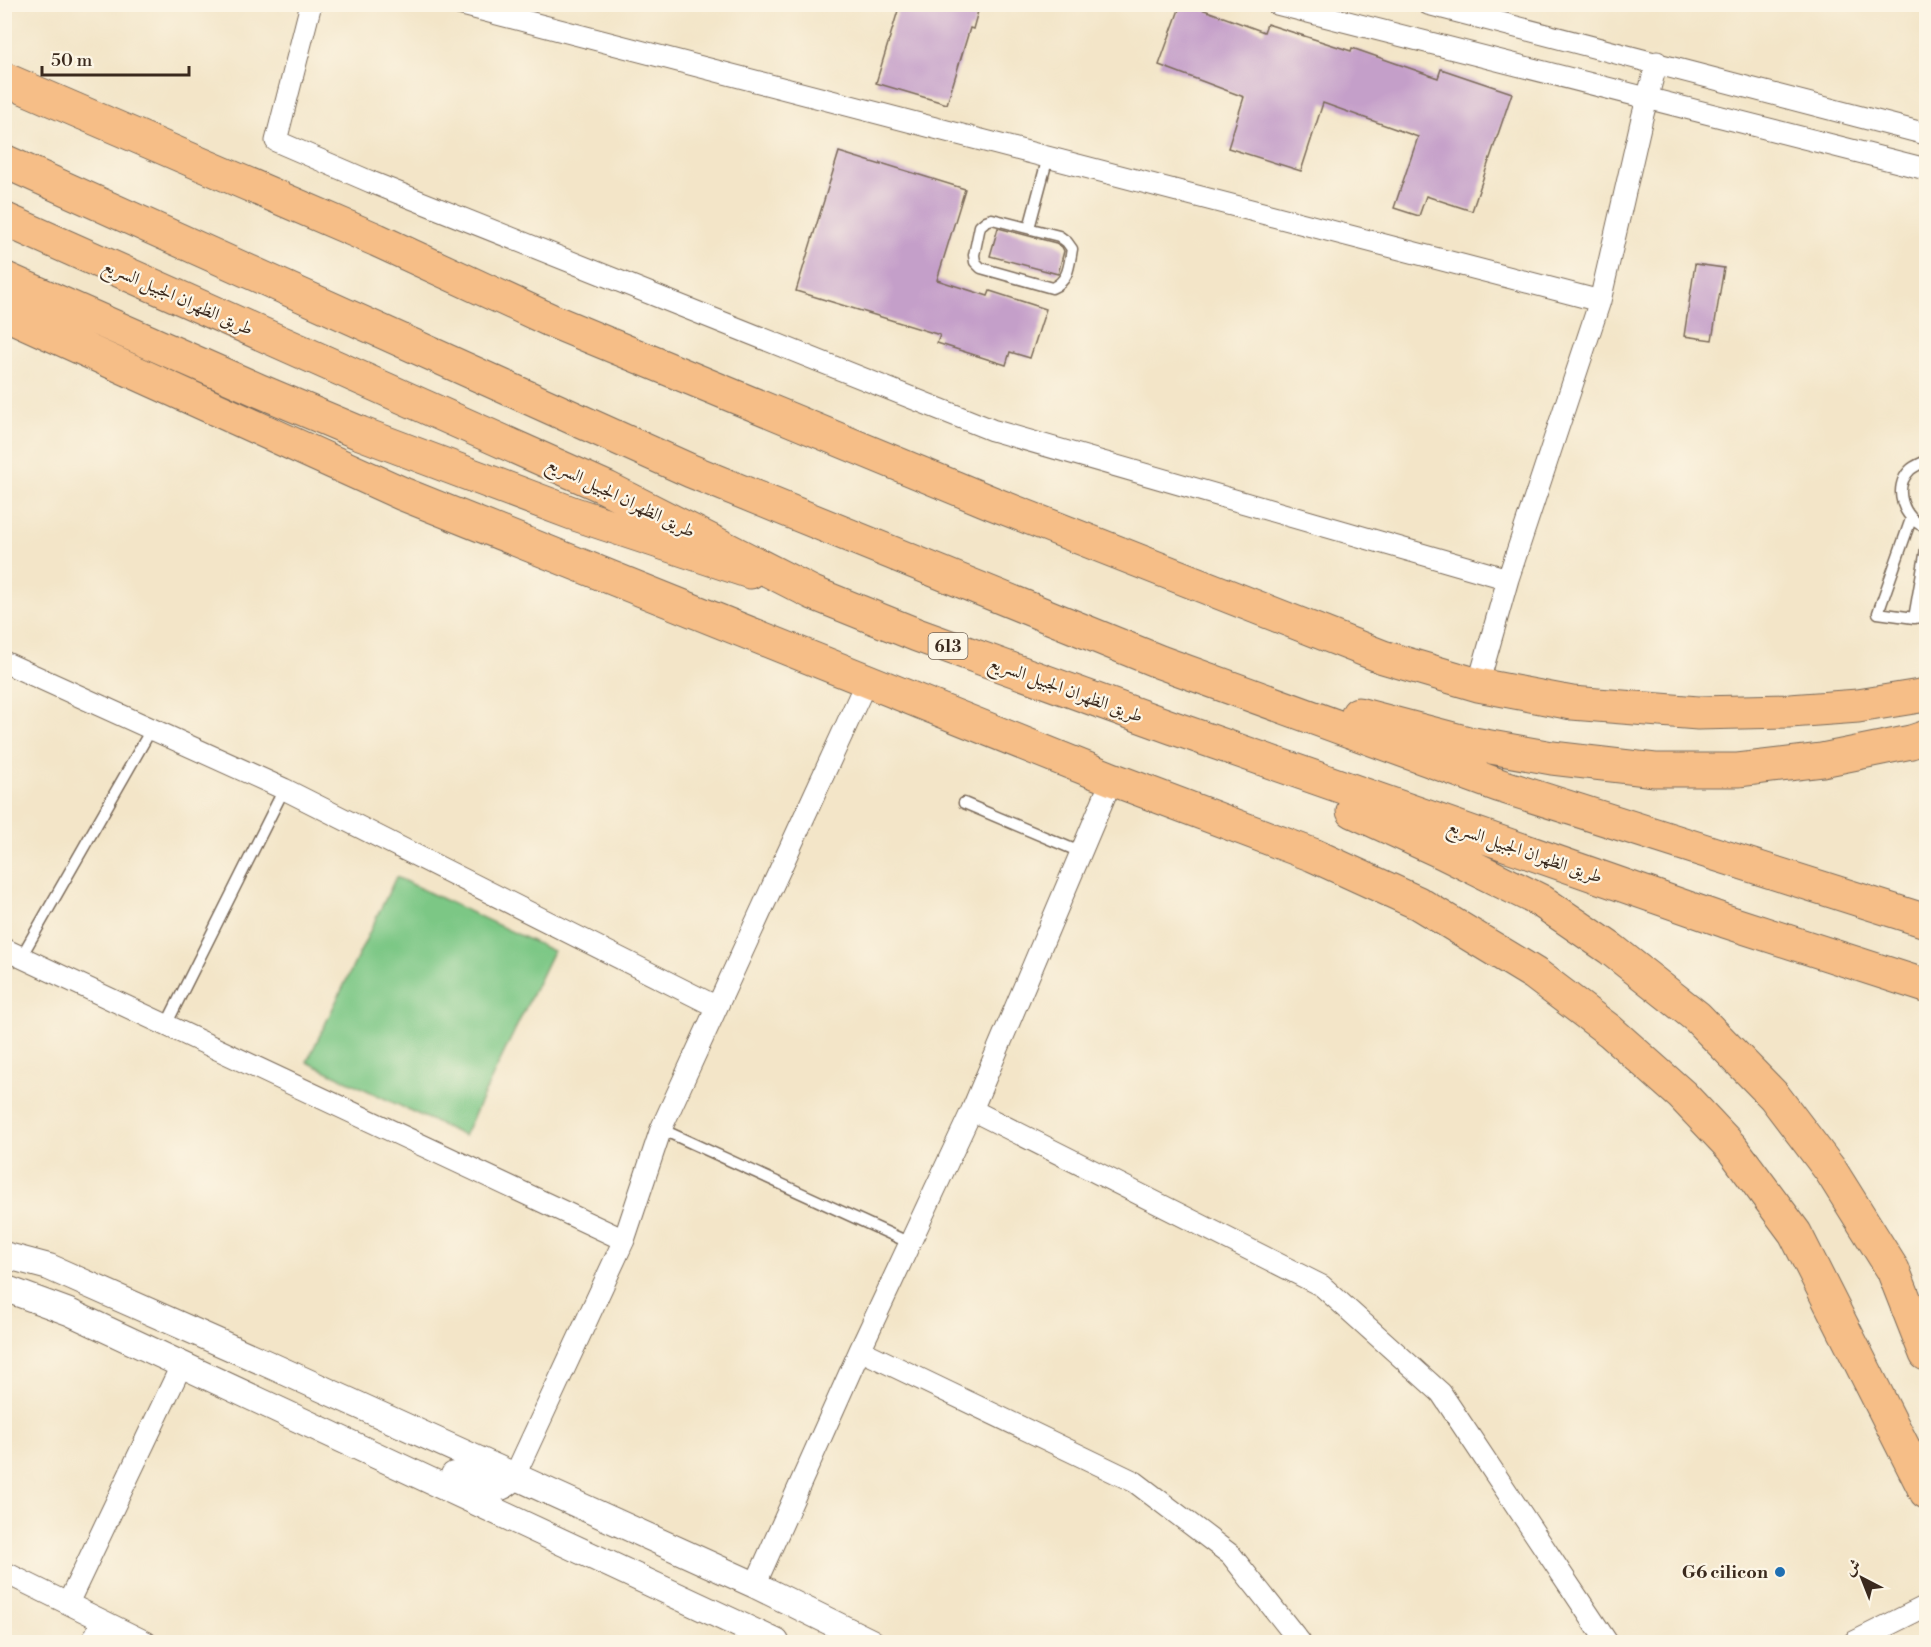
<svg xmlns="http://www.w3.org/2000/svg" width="1931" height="1647" font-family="'Libre Bodoni',Amiri,serif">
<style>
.green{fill:#7bc785;stroke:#5b7852;stroke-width:1.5}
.building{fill:#c49fc9}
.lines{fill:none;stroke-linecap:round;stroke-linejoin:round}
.service-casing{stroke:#7b6b5a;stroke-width:13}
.minor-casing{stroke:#7b6b5a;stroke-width:23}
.tertiary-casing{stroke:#7b6b5a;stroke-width:28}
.primary-casing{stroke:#7b6b5a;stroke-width:35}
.motorway-casing{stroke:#7b6b5a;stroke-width:35}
.service{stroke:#fff;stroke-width:10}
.minor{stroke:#fff;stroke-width:21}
.tertiary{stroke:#fff;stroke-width:26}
.primary{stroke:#f6be87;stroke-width:33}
.motorway{stroke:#f6be87;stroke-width:33}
.poi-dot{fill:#1f6fb2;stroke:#fcf5e5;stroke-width:2}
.labels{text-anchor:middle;stroke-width:4.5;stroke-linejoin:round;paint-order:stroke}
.shield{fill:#fcf5e5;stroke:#75675a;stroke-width:1.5}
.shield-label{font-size:16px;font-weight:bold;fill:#3b2a1e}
.street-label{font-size:18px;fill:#3b2a1e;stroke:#fcf5e5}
.poi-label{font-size:18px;font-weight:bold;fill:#3b2a1e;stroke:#fcf5e5;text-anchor:end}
</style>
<rect width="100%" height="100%" fill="#fcf5e5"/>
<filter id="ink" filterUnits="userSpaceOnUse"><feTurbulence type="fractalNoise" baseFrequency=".0167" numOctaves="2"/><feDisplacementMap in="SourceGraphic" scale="12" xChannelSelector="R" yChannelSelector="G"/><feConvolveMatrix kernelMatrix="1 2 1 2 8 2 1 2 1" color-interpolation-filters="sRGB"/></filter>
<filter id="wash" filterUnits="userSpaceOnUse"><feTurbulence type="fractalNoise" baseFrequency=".008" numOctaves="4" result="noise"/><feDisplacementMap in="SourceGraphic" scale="24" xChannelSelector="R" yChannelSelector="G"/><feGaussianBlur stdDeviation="1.35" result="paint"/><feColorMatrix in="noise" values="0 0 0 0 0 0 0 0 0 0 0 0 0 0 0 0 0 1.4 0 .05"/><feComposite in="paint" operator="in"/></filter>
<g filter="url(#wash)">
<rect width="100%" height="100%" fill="#f3e5c8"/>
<path class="green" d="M 396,877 L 553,951 L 464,1136 L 307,1062 Z"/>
<g id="blocks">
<path class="building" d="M 900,4 L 980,4 L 973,29 L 970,28 L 947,104 L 876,83 Z
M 1181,4 L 1188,4 L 1264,32 L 1267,24 L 1351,51 L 1352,48 L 1438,78 L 1441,69 L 1512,93 L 1472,211 L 1426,196 L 1419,216 L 1394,208 L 1418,137 L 1323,103 L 1301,171 L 1228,148 L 1244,97 L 1159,65 Z
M 839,152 L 881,165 L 881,163 L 965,189 L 937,280 L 988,296 L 990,291 L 1046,309 L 1030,358 L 1010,352 L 1006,365 L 937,343 L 940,335 L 796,291 Z
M 998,228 L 1056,243 L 1062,247 L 1064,251 L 1058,274 L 990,256 Z
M 1695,264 L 1724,268 L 1712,340 L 1684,336 Z"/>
</g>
</g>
<g filter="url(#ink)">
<use href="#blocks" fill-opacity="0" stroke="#7b6b5a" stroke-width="1.5"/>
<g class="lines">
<g class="service-casing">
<path id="service" d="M 992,219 L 1059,236 L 1067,242 L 1072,249 C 1069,265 1069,281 1052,288 L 981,268 L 975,262 L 974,255 L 980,226 L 986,221 Z
M 1029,228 L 1048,157
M 1926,461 C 1922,463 1914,466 1910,470 C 1892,488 1903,520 1926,527
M 1911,519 L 1878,613 L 1914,618 L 1926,616
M 1914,618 L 1926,549
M 964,803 L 1080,852
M 21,957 L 152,728
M 166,1025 L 284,789
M 661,1129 L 910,1243"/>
</g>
<g class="minor-casing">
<path id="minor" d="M 311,4 L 276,141 L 371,182 L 992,430 L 1508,579 L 1600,301 L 1642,118 L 1657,62
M 459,4 L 1600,301
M 1277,4 L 1926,169
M 1428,4 L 1926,134
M 4,662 L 284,789 L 717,1007
M 1478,685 L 1508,579
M 4,949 L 624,1240
M 972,1110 L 1322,1286 L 1441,1393 L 1607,1642
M 860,1350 L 1135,1482 L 1231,1555 L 1300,1642
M 514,1477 L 624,1240 L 661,1129 L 867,680
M 4,1572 L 146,1642
M 755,1585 L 860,1350 L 972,1110 L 1112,779
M 68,1603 L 181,1366
M 92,1642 L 102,1621
M 1854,1642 L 1926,1606"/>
</g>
<g class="tertiary-casing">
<path id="tertiary" d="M 4,1255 L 49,1267 L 270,1365 L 755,1585 L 871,1642
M 4,1288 L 69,1312 L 776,1642
M 454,1475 C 476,1485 495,1499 514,1477"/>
</g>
<g class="primary-casing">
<path id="primary" d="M 4,79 L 377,240 L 550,320 L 992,503 L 1383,657 L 1478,685 L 1572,703 L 1698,713 L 1790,711 L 1858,706 L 1926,695
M 4,278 L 258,390 L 360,433 L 572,513 L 750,572
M 4,313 L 403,494 L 1112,779 L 1313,855 L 1418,903 L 1535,974 L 1610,1031 L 1682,1095 L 1732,1148 L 1795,1233 L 1926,1492"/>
</g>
<g class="motorway-casing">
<path id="motorway" d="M 4,161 L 691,471 L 1160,662 L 1498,785 L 1926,921
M 4,219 L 607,488 L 813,593 L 917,635 L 1171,727 L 1725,921 L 1926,986
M 1358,714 L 1468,743 L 1552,758 L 1655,770 L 1738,770 L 1822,760 L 1911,742 L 1926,737
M 1353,811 L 1442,852 L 1541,901 L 1611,949 L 1697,1017 L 1774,1096 L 1831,1171 L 1893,1270 L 1926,1354"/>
</g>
<use href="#service" class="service"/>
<use href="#minor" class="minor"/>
<use href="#tertiary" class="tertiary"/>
<use href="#primary" class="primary"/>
<use href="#motorway" class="motorway"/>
</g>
</g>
<circle class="poi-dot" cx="1780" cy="1572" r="6"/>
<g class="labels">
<rect class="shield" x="928.5" y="633" width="39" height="26" rx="4.5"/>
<g class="shield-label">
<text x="948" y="652">613</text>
</g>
<g class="street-label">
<text transform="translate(178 297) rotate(24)" y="6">طريق الظهران الجبيل السريع</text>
<text transform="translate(621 497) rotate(26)" y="6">طريق الظهران الجبيل السريع</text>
<text transform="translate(1066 689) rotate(20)" y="6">طريق الظهران الجبيل السريع</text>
<text transform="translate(1525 851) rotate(19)" y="6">طريق الظهران الجبيل السريع</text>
</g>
<g class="poi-label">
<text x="1768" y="1578">G6 cilicon</text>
</g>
</g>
<rect width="1931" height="1647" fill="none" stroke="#fcf5e5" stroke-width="24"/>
<g transform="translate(1862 1578) rotate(318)" stroke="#fcf5e5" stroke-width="4.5" paint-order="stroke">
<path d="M0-4.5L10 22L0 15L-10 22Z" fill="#3b2a1e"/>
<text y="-9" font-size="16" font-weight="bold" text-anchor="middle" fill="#3b2a1e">ش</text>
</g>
<path d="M42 66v9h147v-9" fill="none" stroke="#3b2a1e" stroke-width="3"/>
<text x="51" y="66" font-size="18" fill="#3b2a1e" stroke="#fcf5e5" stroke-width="4.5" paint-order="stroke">50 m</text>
</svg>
